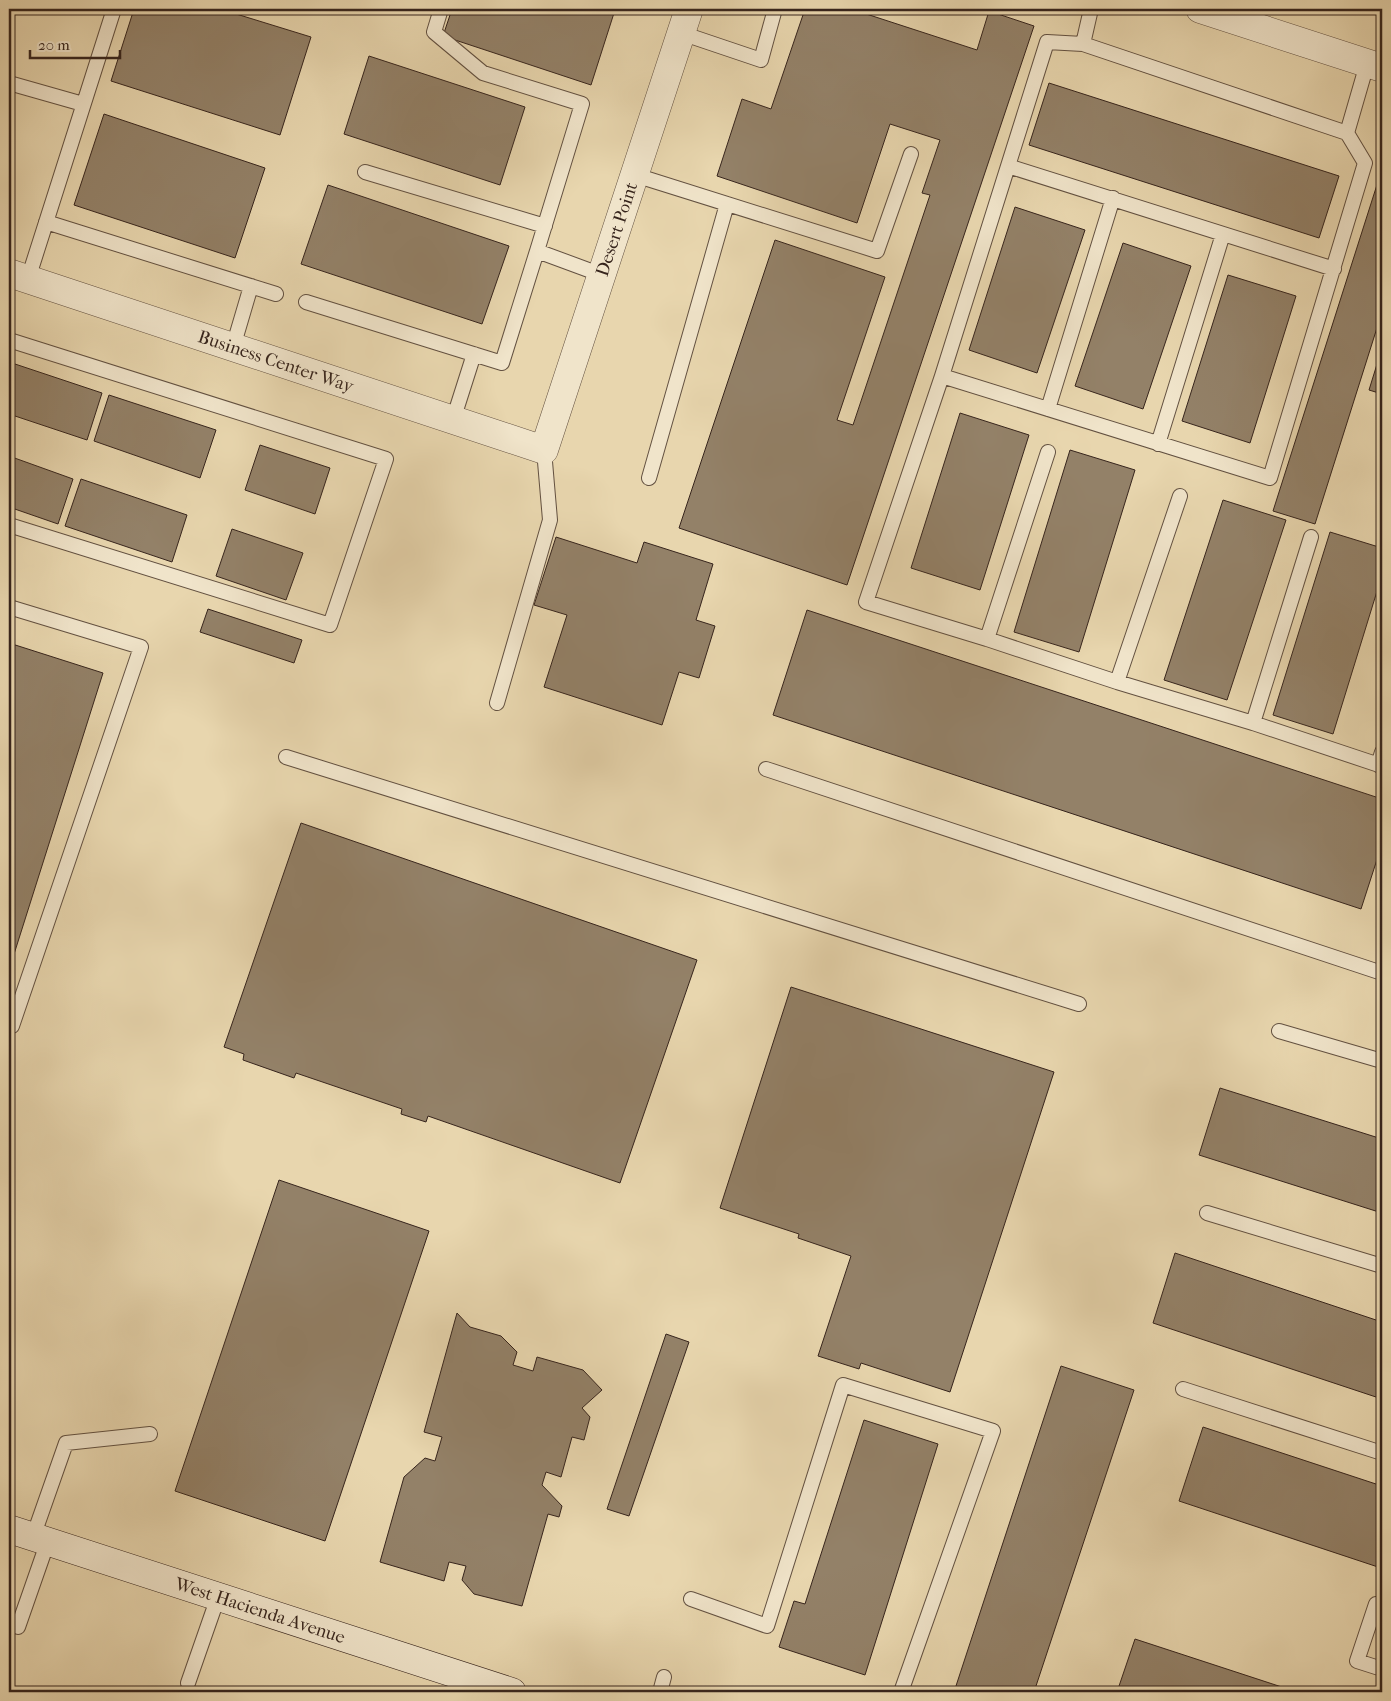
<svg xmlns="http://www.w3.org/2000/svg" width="1391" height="1701" font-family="'IM FELL French Canon',serif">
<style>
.building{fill:#938168;stroke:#37251d}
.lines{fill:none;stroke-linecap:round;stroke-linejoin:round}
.service-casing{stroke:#635141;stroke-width:16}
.minor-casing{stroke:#635141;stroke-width:29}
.tertiary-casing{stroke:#635141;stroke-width:29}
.secondary-casing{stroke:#37251d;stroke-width:29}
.service{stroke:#f0e4ca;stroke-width:14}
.minor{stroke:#f0e4ca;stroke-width:28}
.tertiary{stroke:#f0e4ca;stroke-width:28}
.secondary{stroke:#f0e4ca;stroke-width:28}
.labels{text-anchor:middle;stroke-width:5;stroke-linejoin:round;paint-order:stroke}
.street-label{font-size:18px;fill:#37251d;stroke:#f0e4ca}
</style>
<rect width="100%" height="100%" fill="#e8d6ae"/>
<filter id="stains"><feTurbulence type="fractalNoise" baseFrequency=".004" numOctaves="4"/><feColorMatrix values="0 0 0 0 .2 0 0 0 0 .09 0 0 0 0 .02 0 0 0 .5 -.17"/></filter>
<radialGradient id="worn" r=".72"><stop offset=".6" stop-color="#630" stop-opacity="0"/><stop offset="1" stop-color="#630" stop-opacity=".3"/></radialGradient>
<path class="building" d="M 134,9 L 220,9 L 311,37 L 280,135 L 111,81 Z
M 452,9 L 599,9 L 614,13 L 591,85 L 443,36 Z
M 805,9 L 851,9 L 977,50 L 989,11 L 1034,26 L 847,585 L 679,528 L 775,240 L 885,277 L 837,420 L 853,425 L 930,195 L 922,193 L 940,140 L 890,124 L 857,223 L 717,176 L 742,99 L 771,109 Z
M 369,56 L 525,107 L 500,185 L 344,134 Z
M 1049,83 L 1339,176 L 1319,238 L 1029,145 Z
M 104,114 L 265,168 L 235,258 L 74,205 Z
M 1382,169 L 1382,312 L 1315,524 L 1273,511 Z
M 328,185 L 509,246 L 482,324 L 301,264 Z
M 1015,207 L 1085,230 L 1037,373 L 969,350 Z
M 1123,243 L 1191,266 L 1143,409 L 1075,386 Z
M 1228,275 L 1296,296 L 1250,443 L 1182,421 Z
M 1382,348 L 1382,394 L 1369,390 Z
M 9,362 L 102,393 L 87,440 L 9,414 Z
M 109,395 L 216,430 L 200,478 L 94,441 Z
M 960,413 L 1029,435 L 980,590 L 911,568 Z
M 260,445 L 330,468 L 315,514 L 245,490 Z
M 1070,450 L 1135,470 L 1079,652 L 1014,632 Z
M 9,456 L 73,479 L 58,524 L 9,507 Z
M 81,479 L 187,515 L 172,562 L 65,526 Z
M 1223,500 L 1286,520 L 1227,700 L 1164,680 Z
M 232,529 L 303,553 L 286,600 L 216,576 Z
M 1330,532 L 1382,548 L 1382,575 L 1333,734 L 1273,715 Z
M 556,537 L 637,563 L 644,542 L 713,564 L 696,620 L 715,626 L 699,678 L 679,672 L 662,725 L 544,687 L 567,615 L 534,605 Z
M 208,609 L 302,640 L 294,663 L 200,632 Z
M 807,610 L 1382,799 L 1382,844 L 1361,909 L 773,715 Z
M 9,643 L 103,673 L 9,970 Z
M 301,823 L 697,960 L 620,1183 L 428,1116 L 426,1122 L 401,1114 L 402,1109 L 296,1073 L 294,1078 L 243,1060 L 244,1054 L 224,1047 Z
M 791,987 L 1054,1072 L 950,1392 L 861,1363 L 859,1369 L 818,1356 L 851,1256 L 798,1238 L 799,1234 L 720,1208 Z
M 1220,1088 L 1382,1139 L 1382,1213 L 1199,1155 Z
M 279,1180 L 429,1231 L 325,1541 L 175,1491 Z
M 1175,1253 L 1382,1322 L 1382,1399 L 1153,1323 Z
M 457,1313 L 470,1327 L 501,1336 L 517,1352 L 513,1365 L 533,1371 L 537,1357 L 583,1370 L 602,1390 L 582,1408 L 590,1417 L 584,1440 L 572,1437 L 561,1477 L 546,1472 L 542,1485 L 562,1506 L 559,1517 L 548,1514 L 522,1606 L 474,1594 L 462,1580 L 466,1566 L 449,1562 L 444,1581 L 380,1562 L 404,1477 L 425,1458 L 435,1461 L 442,1437 L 424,1432 Z
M 666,1334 L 689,1342 L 629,1516 L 607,1509 Z
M 1061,1366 L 1134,1390 L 1034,1692 L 954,1692 Z
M 864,1420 L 938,1444 L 865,1675 L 779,1647 L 794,1601 L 805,1604 Z
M 1203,1427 L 1382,1486 L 1381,1568 L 1179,1501 Z
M 1135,1639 L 1297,1692 L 1117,1692 Z"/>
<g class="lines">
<g class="service-casing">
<path id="service" d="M 441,9 L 434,32 L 483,73 L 582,104 L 537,251 L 602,275
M 1091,9 L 1083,44 L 1047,42 L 942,376 L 866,602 L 987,639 L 1117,682 L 1253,723 L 1382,766
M 681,33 L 761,60 L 775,9
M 1083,44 L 1347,133 L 1367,64
M 9,83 L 83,104
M 1008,166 L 1334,269
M 365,172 L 545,226
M 635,175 L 877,251 L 911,154
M 46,222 L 276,294
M 28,279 L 114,9
M 306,302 L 502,363 L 537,251
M 9,340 L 386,459 L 330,625 L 9,525
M 233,347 L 251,286
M 942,376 L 1270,478 L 1365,163 L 1347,133
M 1048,409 L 1113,198
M 453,420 L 474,354
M 1158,444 L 1223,234
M 649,478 L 727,204
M 9,607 L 141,647 L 12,1026 L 9,1026
M 987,639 L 1048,452
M 1117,682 L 1180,496
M 497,703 L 550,520 L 544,450
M 1253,723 L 1311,537
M 286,757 L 1079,1004
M 1378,765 L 1382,752
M 766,769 L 1382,973
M 1279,1031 L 1382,1061
M 1207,1213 L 1382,1266
M 1183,1389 L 1382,1453
M 33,1537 L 66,1443 L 150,1434
M 691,1599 L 767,1626 L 843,1385 L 993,1431 L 901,1692
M 1382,1606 L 1376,1604 L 1357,1661 L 1382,1669
M 18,1627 L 48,1541
M 188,1683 L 218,1597
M 660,1692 L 664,1677"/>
</g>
<g class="minor-casing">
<g id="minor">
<path id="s1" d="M 9,273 L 544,450 L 689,9"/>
</g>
</g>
<g class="tertiary-casing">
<path id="tertiary" d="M 1200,9 L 1382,68"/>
</g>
<g class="secondary-casing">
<g id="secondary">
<path id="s2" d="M 9,1529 L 512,1692"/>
</g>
</g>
<use href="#service" class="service"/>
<use href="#minor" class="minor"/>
<use href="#tertiary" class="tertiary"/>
<use href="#secondary" class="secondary"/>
</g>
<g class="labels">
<g class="street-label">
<text dy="6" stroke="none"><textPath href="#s1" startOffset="796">Desert Point</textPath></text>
<text dy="6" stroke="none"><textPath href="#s1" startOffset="281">Business Center Way</textPath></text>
<text dy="6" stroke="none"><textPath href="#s2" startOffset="264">West Hacienda Avenue</textPath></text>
</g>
</g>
<rect width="1391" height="1701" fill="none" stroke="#e8d6ae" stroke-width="30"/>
<rect x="10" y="10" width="1371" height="1681" fill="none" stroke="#37251d" stroke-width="2.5"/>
<rect x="15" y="15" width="1361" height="1671" fill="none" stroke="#37251d"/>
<path d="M30 50v8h90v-8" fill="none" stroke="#37251d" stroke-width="2.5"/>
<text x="38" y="50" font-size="15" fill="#37251d" stroke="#f0e4ca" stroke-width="4" paint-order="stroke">20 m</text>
<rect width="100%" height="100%" filter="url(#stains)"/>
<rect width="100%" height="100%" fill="url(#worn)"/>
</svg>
